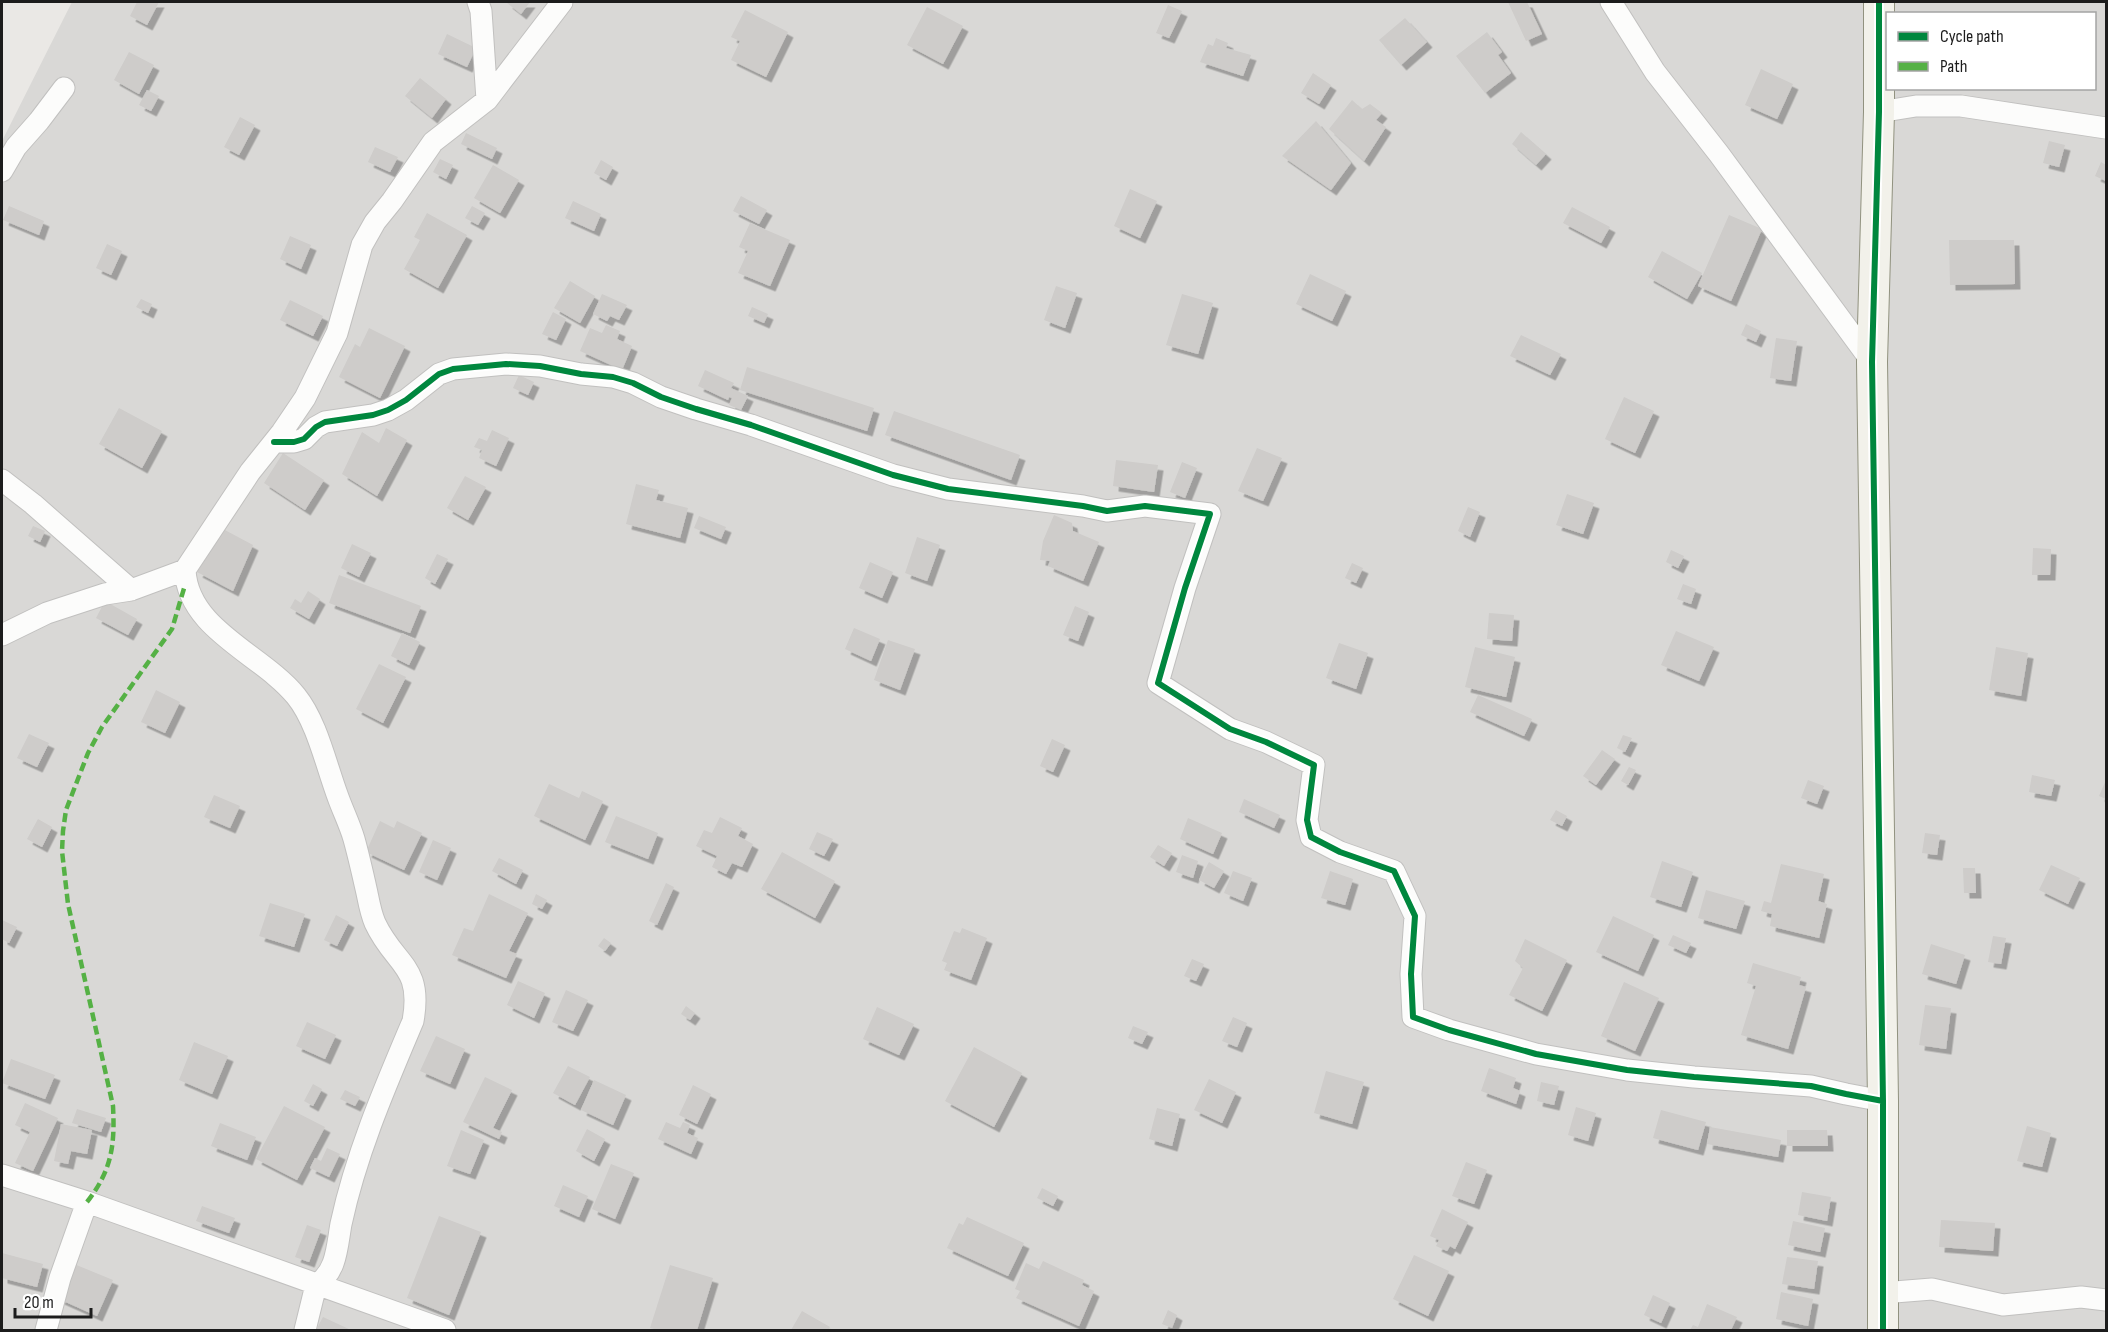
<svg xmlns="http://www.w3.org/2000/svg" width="2108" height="1332" font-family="'Sofia Sans Condensed',sans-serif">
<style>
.residential{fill:#d9d8d6;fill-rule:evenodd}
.building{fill:#ceccca;filter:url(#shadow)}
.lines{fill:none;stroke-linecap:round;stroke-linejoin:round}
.street-casing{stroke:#c1c0bf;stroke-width:23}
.secondary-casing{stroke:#91927f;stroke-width:32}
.street{stroke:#fcfcfb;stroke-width:21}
.secondary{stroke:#f2f1ea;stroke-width:30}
.quiet{stroke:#55b145;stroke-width:4.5;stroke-dasharray:9 4.5;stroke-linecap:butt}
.cycleway-casing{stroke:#fff;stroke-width:10}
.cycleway{stroke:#00873e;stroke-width:6}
</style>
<defs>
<filter id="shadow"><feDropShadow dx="5.5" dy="5.5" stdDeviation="0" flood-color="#0004"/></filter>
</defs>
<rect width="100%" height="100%" fill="#eae8e5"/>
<path class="residential" d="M 72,2 L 2106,2 L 2106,1330 L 2,1330 L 2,141 ZM 1888,14 L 2094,14 L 2094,88 L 1888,88 Z"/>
<path class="building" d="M 137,2 L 159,2 L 147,25 L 130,16 Z
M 508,2 L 530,2 L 521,14 L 507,3 Z
M 1508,2 L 1527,2 L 1542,34 L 1526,41 Z
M 1168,5 L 1182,11 L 1169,38 L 1156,33 Z
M 927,7 L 963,26 L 943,64 L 907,45 Z
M 745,10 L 788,32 L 766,77 L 731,60 L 740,41 L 731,37 Z
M 1405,18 L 1427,42 L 1401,65 L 1379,40 Z
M 1487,32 L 1502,52 L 1498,55 L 1511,73 L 1485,93 L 1456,56 Z
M 447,34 L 476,48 L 467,67 L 438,54 Z
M 1216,38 L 1228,43 L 1226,48 L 1251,55 L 1243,76 L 1200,62 L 1208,44 L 1213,46 Z
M 129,52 L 154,65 L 139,94 L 114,80 Z
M 1761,69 L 1793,84 L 1777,119 L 1745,105 Z
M 1313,73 L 1331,85 L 1319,104 L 1301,93 Z
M 420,78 L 446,99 L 432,118 L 405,96 Z
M 147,90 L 159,96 L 151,111 L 139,105 Z
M 1352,100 L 1362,109 L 1370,104 L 1382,113 L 1376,120 L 1386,127 L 1364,161 L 1329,129 Z
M 240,117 L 255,125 L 239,155 L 224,147 Z
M 1316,121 L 1351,163 L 1331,190 L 1282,156 Z
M 1521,132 L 1546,154 L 1536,165 L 1512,144 Z
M 466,133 L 497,148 L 492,159 L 461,144 Z
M 2049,141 L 2065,145 L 2059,167 L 2043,163 Z
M 375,147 L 398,157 L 390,172 L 368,162 Z
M 440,159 L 453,165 L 446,179 L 433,172 Z
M 601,160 L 613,167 L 606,180 L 594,173 Z
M 2101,162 L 2106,165 L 2106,181 L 2095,176 Z
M 493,165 L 519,180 L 500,213 L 474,198 Z
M 1130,189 L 1157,201 L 1140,238 L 1114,226 Z
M 741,196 L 767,210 L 759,224 L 733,211 Z
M 573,201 L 601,214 L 594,231 L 565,218 Z
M 9,206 L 44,221 L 39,235 L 3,220 Z
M 472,206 L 485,213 L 478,225 L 465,218 Z
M 1572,207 L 1610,227 L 1601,243 L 1563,223 Z
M 427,213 L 467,235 L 438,288 L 404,269 L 420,240 L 414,237 Z
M 1729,215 L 1762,229 L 1731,301 L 1698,286 Z
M 750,223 L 790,240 L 770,286 L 738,273 L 748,251 L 739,247 Z
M 290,236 L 311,245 L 301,269 L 280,259 Z
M 1949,240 L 2014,240 L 2015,284 L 1950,285 Z
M 107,244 L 122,251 L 111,275 L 96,268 Z
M 1662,251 L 1702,273 L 1687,299 L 1648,277 Z
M 1310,274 L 1346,291 L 1332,321 L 1296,304 Z
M 570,281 L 595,296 L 580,323 L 554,308 Z
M 1056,286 L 1077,293 L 1065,328 L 1044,320 Z
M 602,294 L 627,305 L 619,320 L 610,316 L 607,321 L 593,314 Z
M 1182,294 L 1213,303 L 1198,354 L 1166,345 Z
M 141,299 L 152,304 L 148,313 L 136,307 Z
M 290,300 L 323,316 L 313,336 L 280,320 Z
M 752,307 L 768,314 L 764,323 L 748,316 Z
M 553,312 L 566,319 L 556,340 L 542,334 Z
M 1746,324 L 1761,331 L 1756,342 L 1741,335 Z
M 606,325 L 620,331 L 617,339 L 632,346 L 622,370 L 580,351 L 590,328 L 602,333 Z
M 369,328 L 405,346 L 380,398 L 339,377 L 355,344 L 360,347 Z
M 1521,335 L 1561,354 L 1550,375 L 1510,356 Z
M 1776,338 L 1797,341 L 1791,381 L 1770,378 Z
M 747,367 L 874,408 L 867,431 L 740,390 Z
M 705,370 L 734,383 L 731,388 L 748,396 L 741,410 L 729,405 L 732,398 L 729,397 L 728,400 L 698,386 Z
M 519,375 L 534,382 L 528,395 L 513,388 Z
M 1624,397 L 1654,411 L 1635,453 L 1605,439 Z
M 119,408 L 162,431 L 142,468 L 99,444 Z
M 894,411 L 1020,455 L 1011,480 L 885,435 Z
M 386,428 L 407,440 L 377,496 L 342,474 L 362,432 L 379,443 Z
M 492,430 L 509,438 L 496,466 L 479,458 L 482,450 L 474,447 L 479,438 L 487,441 Z
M 1257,448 L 1282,458 L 1263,501 L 1238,491 Z
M 283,453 L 324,480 L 305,510 L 264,483 Z
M 1116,460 L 1158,465 L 1154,492 L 1113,486 Z
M 1182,462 L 1197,468 L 1185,498 L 1170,492 Z
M 465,476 L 486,487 L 468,520 L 447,508 Z
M 636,484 L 659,490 L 656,500 L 688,508 L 680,538 L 626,524 Z
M 1567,494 L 1594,503 L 1583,534 L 1556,525 Z
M 1468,507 L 1480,512 L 1470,537 L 1458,531 Z
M 1054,515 L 1072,523 L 1073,531 L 1099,542 L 1083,581 L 1048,566 L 1050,561 L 1040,560 L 1043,541 Z
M 699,516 L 726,527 L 721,539 L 694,528 Z
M 33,526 L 45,531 L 40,542 L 28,536 Z
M 223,529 L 253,545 L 233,591 L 197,572 L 209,554 L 206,549 Z
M 917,537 L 940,545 L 927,581 L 905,573 Z
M 352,544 L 371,553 L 359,577 L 341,568 Z
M 2033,548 L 2051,549 L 2050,575 L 2032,575 Z
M 1671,550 L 1684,556 L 1678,568 L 1666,562 Z
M 437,554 L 448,559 L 435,584 L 425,578 Z
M 870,562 L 893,572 L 882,598 L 859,588 Z
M 1352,563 L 1363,568 L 1356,583 L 1345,578 Z
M 339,575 L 421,606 L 410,633 L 329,603 Z
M 1683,584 L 1696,589 L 1691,604 L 1677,599 Z
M 308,591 L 320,599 L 309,619 L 290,608 L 295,599 L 301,603 Z
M 105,601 L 137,619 L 128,635 L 96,618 Z
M 1075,606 L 1089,612 L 1078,641 L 1063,635 Z
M 1489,613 L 1514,615 L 1512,641 L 1487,639 Z
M 854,628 L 880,639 L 871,661 L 845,649 Z
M 1676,631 L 1714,647 L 1699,681 L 1661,665 Z
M 402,633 L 420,642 L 409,665 L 391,656 Z
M 888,640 L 915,649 L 900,690 L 874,680 Z
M 1339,643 L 1368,653 L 1356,689 L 1326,678 Z
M 1475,647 L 1515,657 L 1506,697 L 1465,687 Z
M 1996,647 L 2028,653 L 2021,696 L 1989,690 Z
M 379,664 L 406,677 L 383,723 L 356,709 Z
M 156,690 L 180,702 L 165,733 L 141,722 Z
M 1478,695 L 1532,719 L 1524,736 L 1470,712 Z
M 29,734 L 49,743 L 37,767 L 17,758 Z
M 1623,735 L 1632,738 L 1625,752 L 1617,748 Z
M 1052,739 L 1065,745 L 1053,772 L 1040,766 Z
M 1602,750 L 1615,759 L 1596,785 L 1583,776 Z
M 1629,767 L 1636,770 L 1628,785 L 1621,781 Z
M 2032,775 L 2055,780 L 2051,796 L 2029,792 Z
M 1808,780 L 1824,786 L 1817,804 L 1801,798 Z
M 2106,780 L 2106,799 L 2099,796 Z
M 549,784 L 579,798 L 582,791 L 603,801 L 585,840 L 534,816 Z
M 214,795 L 240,806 L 230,828 L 204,817 Z
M 1244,799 L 1280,815 L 1274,828 L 1239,812 Z
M 1556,810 L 1567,816 L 1562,826 L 1550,820 Z
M 616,816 L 658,833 L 648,859 L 605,842 Z
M 720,817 L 742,828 L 738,836 L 753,844 L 742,867 L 732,863 L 726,874 L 712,867 L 717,856 L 696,846 L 704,830 L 712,833 Z
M 1188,818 L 1222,833 L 1213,854 L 1180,839 Z
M 38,819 L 52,827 L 42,847 L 27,839 Z
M 380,821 L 394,828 L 397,821 L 422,833 L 404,870 L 366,852 Z
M 817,832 L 833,839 L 824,856 L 809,849 Z
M 1925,833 L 1940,835 L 1937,855 L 1922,853 Z
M 433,840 L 451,848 L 437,880 L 419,872 Z
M 1158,845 L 1172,853 L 1164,866 L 1150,857 Z
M 782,852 L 835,881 L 815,918 L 761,889 Z
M 1182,855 L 1198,861 L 1193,878 L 1176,872 Z
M 499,858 L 523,870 L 516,884 L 492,871 Z
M 1662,861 L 1693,872 L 1681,907 L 1650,897 Z
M 1209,862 L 1224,871 L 1214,888 L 1199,880 Z
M 1781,864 L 1824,874 L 1818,901 L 1827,904 L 1819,938 L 1770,926 L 1772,914 L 1761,911 L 1764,901 L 1771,903 Z
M 2051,865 L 2080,878 L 2068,904 L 2039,890 Z
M 1963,868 L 1975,868 L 1976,893 L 1964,893 Z
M 1233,871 L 1252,878 L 1243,901 L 1224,893 Z
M 1330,871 L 1353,879 L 1345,905 L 1321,898 Z
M 666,883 L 674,887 L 657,925 L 649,921 Z
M 1706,890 L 1745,901 L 1736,929 L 1698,918 Z
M 489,894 L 528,913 L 509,951 L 517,954 L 506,978 L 452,955 L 464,928 L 473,931 Z
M 536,894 L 547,900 L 542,909 L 532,904 Z
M 270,903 L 305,914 L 294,947 L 259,936 Z
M 336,915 L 349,922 L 337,946 L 324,940 Z
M 1613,916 L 1654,935 L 1638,971 L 1596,952 Z
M 2,920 L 17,927 L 9,943 L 2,939 Z
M 962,928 L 987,938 L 971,980 L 944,970 L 947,963 L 942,961 L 954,931 L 960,933 Z
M 1673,935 L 1691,943 L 1686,953 L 1668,945 Z
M 1993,936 L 2006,938 L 2001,964 L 1988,962 Z
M 604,938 L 611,943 L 605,951 L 598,946 Z
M 1525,939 L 1567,960 L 1542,1011 L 1509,995 L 1523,968 L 1515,961 Z
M 1931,944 L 1965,955 L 1956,984 L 1922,974 Z
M 1192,959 L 1204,964 L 1196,981 L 1184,976 Z
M 1753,963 L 1801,977 L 1799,985 L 1806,987 L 1788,1049 L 1741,1035 L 1756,986 L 1747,983 Z
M 518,981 L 545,993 L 534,1018 L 507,1005 Z
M 1624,982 L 1659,998 L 1635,1051 L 1601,1036 Z
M 566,990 L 588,1000 L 573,1031 L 552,1022 Z
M 1925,1005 L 1951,1008 L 1946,1049 L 1919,1045 Z
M 686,1006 L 695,1013 L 690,1020 L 681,1014 Z
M 877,1007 L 914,1024 L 899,1055 L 863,1039 Z
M 1233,1017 L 1247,1023 L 1237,1047 L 1222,1041 Z
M 307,1022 L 336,1035 L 325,1059 L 296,1046 Z
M 1133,1026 L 1148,1032 L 1142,1044 L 1128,1038 Z
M 436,1036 L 465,1049 L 450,1084 L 420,1071 Z
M 194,1042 L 228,1056 L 212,1094 L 179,1080 Z
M 974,1047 L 1022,1073 L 994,1127 L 945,1101 Z
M 11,1059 L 55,1075 L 45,1099 L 2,1083 Z
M 568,1066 L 590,1077 L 575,1105 L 553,1093 Z
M 1489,1068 L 1516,1078 L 1513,1088 L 1520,1091 L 1516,1104 L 1481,1091 Z
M 1326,1071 L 1364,1082 L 1352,1124 L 1314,1113 Z
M 485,1077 L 512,1090 L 493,1128 L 502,1132 L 499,1139 L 463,1122 Z
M 1209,1079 L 1236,1092 L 1222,1123 L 1194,1110 Z
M 594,1080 L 626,1095 L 613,1125 L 581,1110 Z
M 1541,1082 L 1559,1086 L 1554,1105 L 1537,1101 Z
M 313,1084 L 322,1089 L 313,1106 L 304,1101 Z
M 693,1085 L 711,1094 L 697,1124 L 679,1115 Z
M 345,1090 L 360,1097 L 355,1106 L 340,1099 Z
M 25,1103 L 58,1118 L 33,1171 L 15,1163 L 30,1132 L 15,1125 Z
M 284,1106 L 325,1127 L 297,1180 L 256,1159 Z
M 1576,1107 L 1596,1113 L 1588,1141 L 1568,1135 Z
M 1157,1108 L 1180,1114 L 1172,1146 L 1149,1139 Z
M 77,1109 L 106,1118 L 101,1132 L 72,1123 Z
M 1661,1110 L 1706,1122 L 1698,1150 L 1653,1138 Z
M 666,1122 L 680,1128 L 683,1122 L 690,1125 L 687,1133 L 698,1138 L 691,1154 L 658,1139 Z
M 220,1123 L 256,1137 L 247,1160 L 211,1146 Z
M 61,1124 L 92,1130 L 87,1154 L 71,1151 L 68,1164 L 54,1161 Z
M 2027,1126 L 2051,1133 L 2042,1167 L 2017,1161 Z
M 1710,1127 L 1781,1140 L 1778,1157 L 1707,1144 Z
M 587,1129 L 605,1139 L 594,1161 L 576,1151 Z
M 461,1130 L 484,1140 L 470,1174 L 447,1166 Z
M 1787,1130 L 1827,1130 L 1828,1146 L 1787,1146 Z
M 327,1148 L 340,1154 L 329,1177 L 310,1168 L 315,1158 L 321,1161 Z
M 1466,1162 L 1487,1170 L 1474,1204 L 1452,1196 Z
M 611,1164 L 634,1173 L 615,1219 L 592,1209 Z
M 563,1185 L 588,1196 L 579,1217 L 554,1206 Z
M 1042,1188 L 1058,1196 L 1053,1206 L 1037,1198 Z
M 1802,1192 L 1831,1197 L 1827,1221 L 1798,1215 Z
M 202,1206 L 235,1218 L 229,1233 L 196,1221 Z
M 1442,1209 L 1468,1222 L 1455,1249 L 1450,1246 L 1447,1251 L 1436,1246 L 1439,1240 L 1430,1236 Z
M 439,1216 L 481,1232 L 449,1315 L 407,1298 Z
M 967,1217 L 1024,1243 L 1008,1276 L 947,1248 L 959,1223 L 963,1225 Z
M 1941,1220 L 1995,1223 L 1993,1251 L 1939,1247 Z
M 1793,1221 L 1825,1228 L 1820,1252 L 1788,1245 Z
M 307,1225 L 321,1230 L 309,1262 L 295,1257 Z
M 2,1253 L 43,1264 L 37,1287 L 2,1278 Z
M 1414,1255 L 1449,1271 L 1428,1316 L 1393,1299 Z
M 1787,1257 L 1818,1261 L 1814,1289 L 1782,1284 Z
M 1043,1261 L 1084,1280 L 1082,1285 L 1094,1291 L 1079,1326 L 1016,1298 L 1020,1291 L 1015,1289 L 1026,1263 L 1039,1269 Z
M 74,1264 L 113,1280 L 97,1316 L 59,1299 Z
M 670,1265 L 713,1278 L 697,1330 L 658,1330 L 650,1328 Z
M 1781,1292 L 1813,1299 L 1808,1326 L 1776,1319 Z
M 1653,1295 L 1670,1303 L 1661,1323 L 1644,1315 Z
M 1707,1304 L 1737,1317 L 1731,1330 L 1690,1330 L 1693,1325 L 1698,1327 Z
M 1168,1310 L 1177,1315 L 1172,1328 L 1162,1324 Z
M 802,1311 L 830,1327 L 828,1330 L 791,1330 Z
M 323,1317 L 351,1330 L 316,1330 Z"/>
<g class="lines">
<g class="street-casing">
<path id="street" d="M 478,2 L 481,11 L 487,100
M 1611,2 L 1655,72 L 1719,154 L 1872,362
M 1879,112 L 1916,106 L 1961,106 L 2106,128
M 2,171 L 16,147 L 39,121 L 64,88
M 274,442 L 294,442 L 304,439 L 316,427 L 325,422 L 373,415 L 388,410 L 406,400 L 439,374 L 453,369 L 506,364 L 540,366 L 581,374 L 613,377 L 633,383 L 661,397 L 696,409 L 751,425 L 893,475 L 948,489 L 1083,506 L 1107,511 L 1145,506 L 1210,514 L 1185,588 L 1158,683 L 1230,729 L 1266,742 L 1314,765 L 1307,820 L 1311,837 L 1340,852 L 1394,871 L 1415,916 L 1411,974 L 1413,1017 L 1449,1030 L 1536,1054 L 1627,1070 L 1694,1077 L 1811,1086 L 1846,1094 L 1883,1101
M 2,480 L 33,504 L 131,590
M 185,570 C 188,630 262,654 296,696 C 317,722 326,765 338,797 C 343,811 350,825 354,839 C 359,857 363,875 367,893 C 369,903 371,914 375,923 C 395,966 423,965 413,1021 C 385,1087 356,1154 341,1224 C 337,1246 337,1272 316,1285 L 305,1330
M 2,635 L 47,613 L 105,594 L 131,590 L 185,570 L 250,472 L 282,432 L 305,398 L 337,333 L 362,245 L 375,222 L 392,201 L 433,142 L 487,100 L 562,2
M 2,1175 L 87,1202 L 445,1330
M 1882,1293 L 1932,1289 L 2003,1305 L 2081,1297 L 2106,1300
M 46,1330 L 60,1278 L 87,1202"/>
</g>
<g class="secondary-casing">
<path id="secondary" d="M 1879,2 L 1879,112 L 1872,362 L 1883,1101 L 1883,1330"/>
</g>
<use href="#street" class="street"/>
<use href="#secondary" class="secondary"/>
<path class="quiet" d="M 87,1202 C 112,1170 115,1145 113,1106 L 68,904 L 62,851 L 63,831 L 66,810 L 88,753 L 102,727 L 172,629 L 185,585"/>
<g class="cycleway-casing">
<path id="cycleway" d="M 1879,2 L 1879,112 L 1872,362 L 1883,1101 L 1883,1330
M 274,442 L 294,442 L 304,439 L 316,427 L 325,422 L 373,415 L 388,410 L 406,400 L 439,374 L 453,369 L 506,364 L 540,366 L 581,374 L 613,377 L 633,383 L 661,397 L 696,409 L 751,425 L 893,475 L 948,489 L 1083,506 L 1107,511 L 1145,506 L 1210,514 L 1185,588 L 1158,683 L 1230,729 L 1266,742 L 1314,765 L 1307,820 L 1311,837 L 1340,852 L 1394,871 L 1415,916 L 1411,974 L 1413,1017 L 1449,1030 L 1536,1054 L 1627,1070 L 1694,1077 L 1811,1086 L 1846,1094 L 1883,1101"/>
</g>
<use href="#cycleway" class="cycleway"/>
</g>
<rect width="2108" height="1332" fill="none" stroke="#1c1c1c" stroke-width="6"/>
<rect x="1886" y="12" width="210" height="78" fill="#ffffff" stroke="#a4a4a4" stroke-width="1.5"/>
<rect x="1898" y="32" width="30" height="9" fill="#00873e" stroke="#a4a4a4" stroke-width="1.5"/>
<text x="1940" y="42" font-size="18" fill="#1c1c1c">Cycle path</text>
<rect x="1898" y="62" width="30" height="9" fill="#55b145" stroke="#a4a4a4" stroke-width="1.5"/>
<text x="1940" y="72" font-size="18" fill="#1c1c1c">Path</text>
<path d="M15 1308v9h76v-9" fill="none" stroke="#1c1c1c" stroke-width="3"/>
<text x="24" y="1308" font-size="18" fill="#1c1c1c" stroke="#ffffff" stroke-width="4.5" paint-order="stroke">20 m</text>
</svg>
